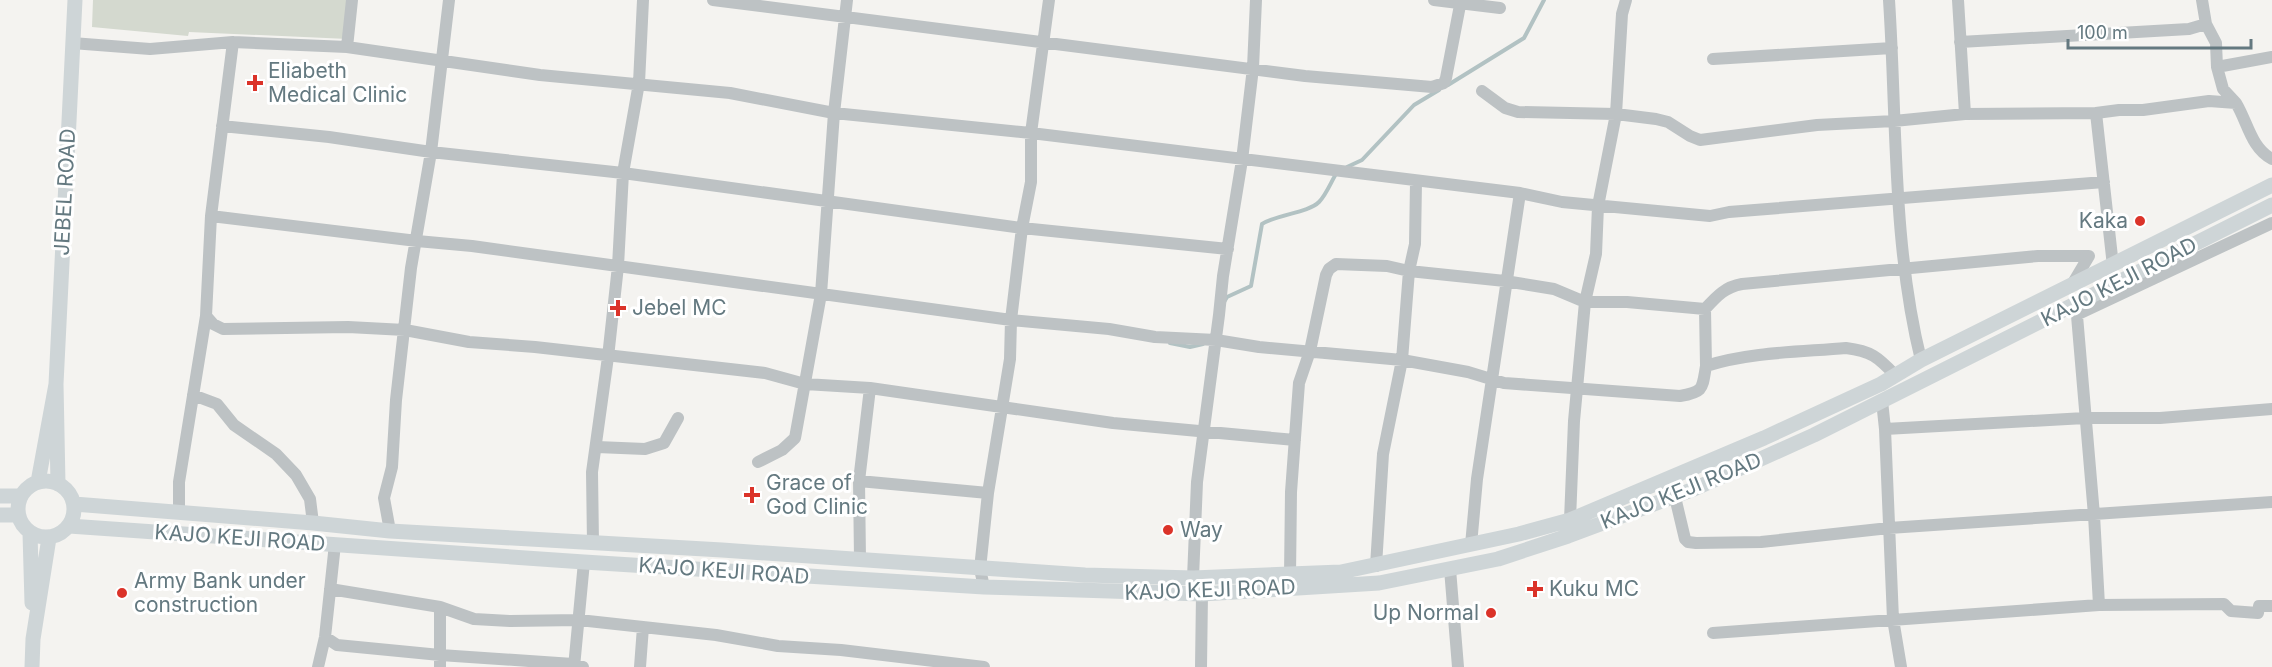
<svg xmlns="http://www.w3.org/2000/svg" width="2272" height="667" font-family="Inter,sans-serif">
<style>
.green{fill:#d4d9cf}
.lines{fill:none;stroke-linecap:round;stroke-linejoin:round}
.stream{stroke:#b2c2c3;stroke-width:4}
.minor{stroke:#bdc2c4;stroke-width:12}
.major{stroke:#ced5d7;stroke-width:15}
.poi-dot{fill:#db3329;stroke:#fff;stroke-width:2}
.labels{text-anchor:middle;stroke-width:6;stroke-linejoin:round;paint-order:stroke}
.poi-label{font-size:21px;fill:#647980;stroke:#fff;text-anchor:start}
.street-label{font-size:21px;fill:#647980;stroke:#fff}
</style>
<rect width="100%" height="100%" fill="#f4f3f0"/>
<path class="green" d="M 93,0 L 350,0 L 348,39 L 189,32 L 188,36 L 92,27 Z"/>
<g class="lines">
<path class="stream" d="M 1448,85 L 1524,38 L 1544,0
M 1347,167 L 1362,160 L 1414,105 L 1439,90
M 1224,302 L 1227,297 L 1251,286 L 1262,224 C 1278,214 1308,213 1319,202 C 1326,195 1331,182 1336,174
M 1170,343 L 1190,347 L 1203,344"/>
<path class="minor" d="M 713,0 L 1305,76 L 1432,87 L 1444,83 L 1446,78 L 1461,0
M 1434,0 L 1500,8
M 1889,0 C 1897,120 1892,243 1921,360
M 1958,0 L 1965,114 L 2096,113 L 2113,266
M 2202,0 L 2206,24 L 2216,43 L 2217,67 L 2272,57
M 1960,42 L 2189,29 L 2206,24
M 72,43 L 150,49 L 233,42 L 347,47 L 540,75 L 730,93 L 834,113 L 1031,133 L 1520,193 L 1562,202 L 1710,216 L 1729,212 L 2104,182
M 347,47 L 352,0
M 1713,59 L 1892,48
M 2217,67 L 2223,89 L 2236,103
M 1482,91 L 1505,108 L 1518,112 L 1616,114 L 1656,119 L 1668,122 L 1690,136 L 1700,140 L 1817,125 L 1894,121 L 1965,114
M 2096,113 L 2119,110 L 2143,110 L 2209,101 L 2236,103 C 2248,123 2251,148 2272,159
M 222,126 L 329,137 L 431,152 L 623,173 L 1022,228 L 1228,249
M 211,216 L 417,241 L 472,246 L 1011,320 L 1109,329 L 1155,337 L 1216,340 L 1259,347 L 1402,360 L 1468,372 L 1504,383 L 1680,396 C 1704,392 1702,389 1706,366 C 1750,352 1800,352 1846,348 C 1871,351 1878,357 1895,375
M 2076,304 L 2094,515 L 2099,605
M 1705,309 L 1706,366
M 2076,315 L 2272,223
M 206,316 L 213,324 L 223,329 L 348,327 L 405,330 L 469,342 L 535,347 L 765,373 L 805,384 L 870,388 L 1113,423 L 1295,440
M 193,395 L 217,404 L 234,425 L 276,454 L 296,475 L 310,499 L 313,523
M 1882,401 L 1885,429 L 1893,619 L 1901,667
M 1885,429 L 2085,418 L 2160,418 L 2272,409
M 597,447 L 645,449 L 664,443 L 678,418
M 758,462 L 782,450 L 795,438 L 821,294 L 834,113 L 847,0
M 859,481 L 988,493
M 1675,497 L 1685,539 L 1688,542 L 1696,543 L 1761,542 L 1889,528 L 2272,502
M 179,512 L 179,482 L 206,316 L 211,216 L 233,42
M 1570,520 L 1574,421 L 1585,302 L 1596,254 L 1598,206 L 1616,114 L 1622,14 L 1626,0
M 390,531 L 384,498 L 392,467 L 396,400 L 411,268 L 431,152 L 449,0
M 593,543 L 592,472 L 608,357 L 618,266 L 623,173 L 639,83 L 643,0
M 1471,545 L 1477,479 L 1520,193
M 860,559 L 859,481 L 870,388
M 1376,566 L 1383,454 L 1402,360 L 1409,271 L 1415,244 L 1416,182
M 1450,569 L 1458,667
M 1290,576 L 1291,492 L 1299,383 L 1310,351 L 1326,275 L 1329,269 L 1336,264 L 1387,266 L 1409,271 L 1505,281 L 1554,289 L 1585,302 L 1627,302 L 1705,309 C 1717,296 1725,287 1742,284 L 2038,256 L 2089,256 L 2073,283
M 1193,578 L 1197,482 L 1219,315 L 1223,276 L 1242,160 L 1253,68 L 1256,0
M 984,587 L 980,569 L 988,493 L 1010,359 L 1011,320 L 1022,228 L 1031,182 L 1031,133 L 1049,0
M 330,589 L 440,607 L 474,619 L 510,621 L 579,620 L 716,635 L 778,646 L 841,650 L 984,667
M 440,607 L 440,667
M 1713,633 L 2099,605 L 2224,604 L 2231,611 L 2258,613 L 2259,606 L 2272,606
M 325,637 L 337,645 L 440,655 L 573,664 L 583,667
M 318,667 L 325,637 L 335,544
M 574,667 L 584,562
M 640,667 L 643,627
M 1201,667 L 1202,594"/>
<path class="major" d="M 56,384 L 75,0
M18 509a28 28 0 1 1 56 0a28 28 0 1 1-56 0Z
M 38,482 L 56,384 L 58,484
M 0,496 L 21,496
M 74,504 L 313,523 L 390,531 L 722,550 L 1085,575 L 1193,578 L 1341,572 L 1519,534 L 1570,520 L 1764,438 L 1881,384 L 1921,360 L 2272,185
M 0,515 L 18,515
M 69,526 L 584,562 L 984,587 L 1202,594 L 1379,583 L 1498,559 L 1568,536 L 1694,489 L 1814,435 L 2272,205
M 30,533 L 32,603
M 32,667 L 33,639 L 49,538"/>
</g>
<g class="poi-dot">
<path d="M252 74h6v6h6v6h-6v6h-6v-6h-6v-6h6z"/>
<circle cx="2140" cy="221" r="6"/>
<path d="M615 299h6v6h6v6h-6v6h-6v-6h-6v-6h6z"/>
<path d="M749 486h6v6h6v6h-6v6h-6v-6h-6v-6h6z"/>
<circle cx="1168" cy="530" r="6"/>
<path d="M1532 580h6v6h6v6h-6v6h-6v-6h-6v-6h6z"/>
<circle cx="122" cy="593" r="6"/>
<circle cx="1491" cy="613" r="6"/>
</g>
<g class="labels">
<g class="poi-label">
<text x="268" y="78">Eliabeth<tspan x="268" dy="24">Medical Clinic</tspan></text>
<text x="2128" y="228" text-anchor="end">Kaka</text>
<text x="632" y="315">Jebel MC</text>
<text x="766" y="490">Grace of<tspan x="766" dy="24">God Clinic</tspan></text>
<text x="1180" y="537">Way</text>
<text x="134" y="588">Army Bank under<tspan x="134" dy="24">construction</tspan></text>
<text x="1549" y="596">Kuku MC</text>
<text x="1479" y="620" text-anchor="end">Up Normal</text>
</g>
<g class="street-label">
<text transform="translate(65 192) rotate(-87)" y="7">JEBEL ROAD</text>
<text transform="translate(2119 282) rotate(-27)" y="7">KAJO KEJI ROAD</text>
<text transform="translate(1681 491) rotate(-22)" y="7">KAJO KEJI ROAD</text>
<text transform="translate(240 538) rotate(4)" y="7">KAJO KEJI ROAD</text>
<text transform="translate(724 571) rotate(4)" y="7">KAJO KEJI ROAD</text>
<text transform="translate(1210 590) rotate(-2)" y="7">KAJO KEJI ROAD</text>
</g>
</g>
<path d="M2068 39v9h183v-9" fill="none" stroke="#647980" stroke-width="3"/>
<text x="2077" y="39" font-size="18" fill="#647980" stroke="#ffffff" stroke-width="4.5" paint-order="stroke">100 m</text>
</svg>
